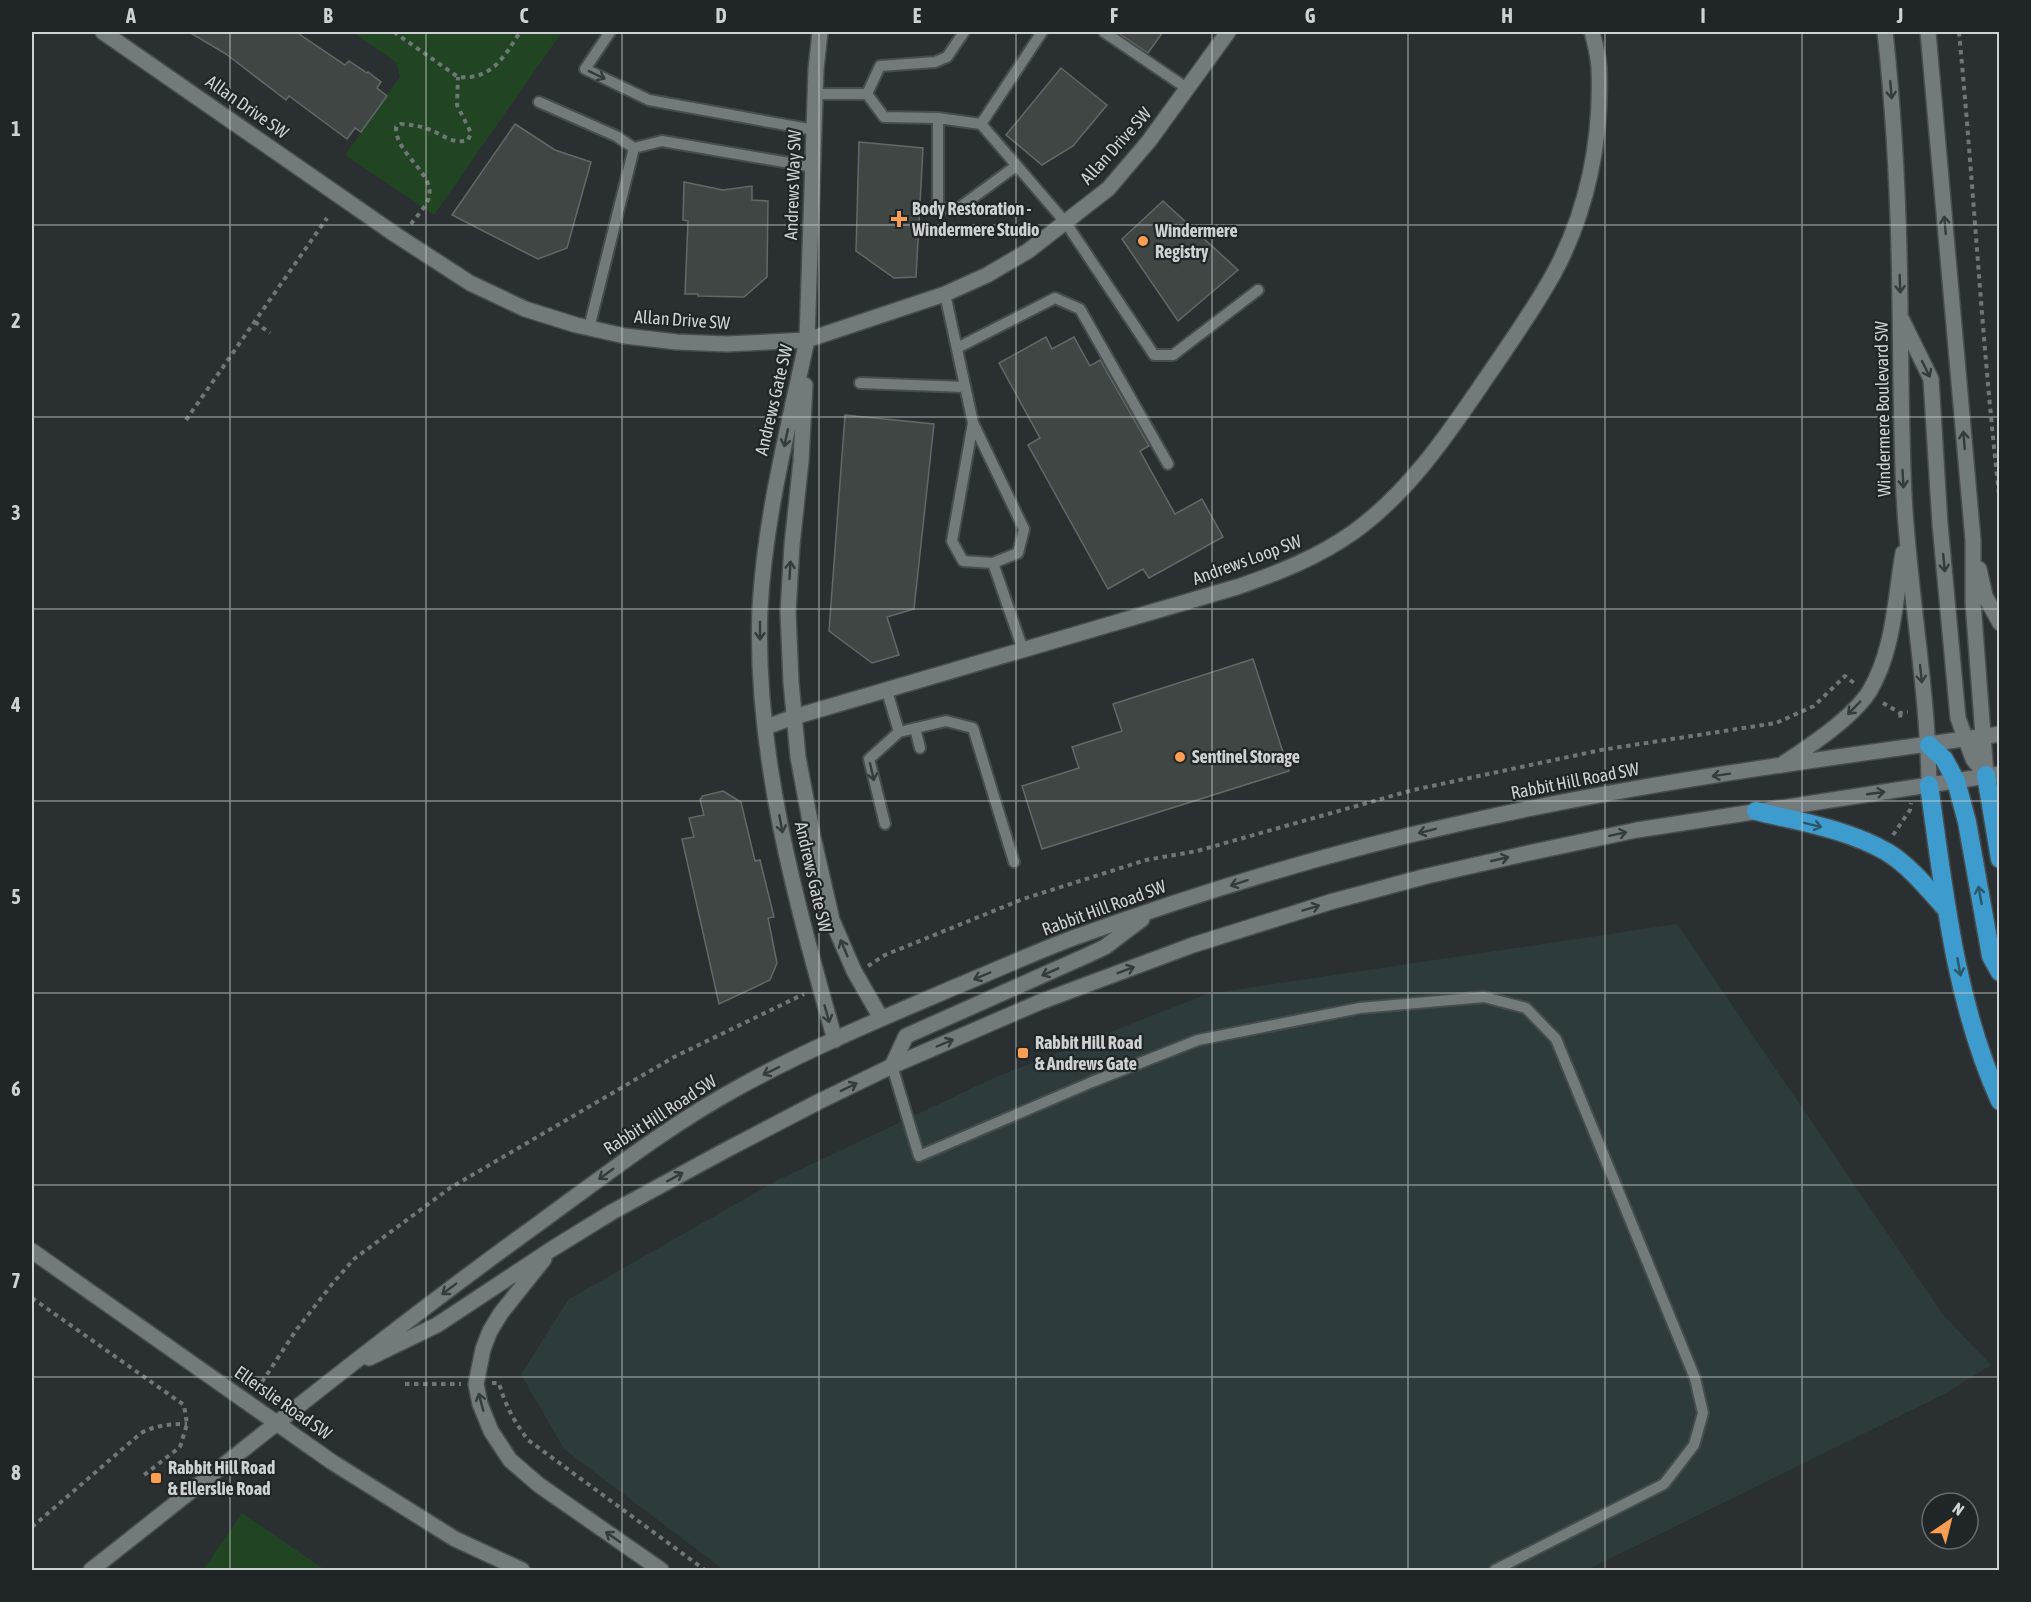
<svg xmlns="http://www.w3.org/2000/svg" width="2031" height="1602" font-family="'Asap Condensed',sans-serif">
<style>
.built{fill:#2d3b3d}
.green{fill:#214423}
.building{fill:#404644;stroke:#626966;stroke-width:1.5}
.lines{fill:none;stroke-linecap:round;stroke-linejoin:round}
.service-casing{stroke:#474c4d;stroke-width:14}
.minor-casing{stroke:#474c4d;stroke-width:18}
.tertiary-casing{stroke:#474c4d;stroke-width:18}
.secondary-casing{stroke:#474c4d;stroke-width:18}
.motorway-casing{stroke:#474c4d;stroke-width:21}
.path{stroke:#707576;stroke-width:4;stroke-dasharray:4.5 4.5;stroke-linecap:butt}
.service{stroke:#727a7b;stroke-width:10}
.minor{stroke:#727a7b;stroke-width:15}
.tertiary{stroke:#727a7b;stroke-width:15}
.secondary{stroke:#727a7b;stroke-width:15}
.motorway{stroke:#3d9ccd;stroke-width:18}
.oneway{stroke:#343b3c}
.oneway2{stroke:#2c5569}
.grid{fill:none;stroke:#ced2d2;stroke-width:1.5;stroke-opacity:0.55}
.poi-dot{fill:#fc9d54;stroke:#202627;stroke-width:2}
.labels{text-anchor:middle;stroke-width:4.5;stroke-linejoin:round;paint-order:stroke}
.street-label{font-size:18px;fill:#ced2d2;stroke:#202627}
.poi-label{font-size:18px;font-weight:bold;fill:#ced2d2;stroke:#202627;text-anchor:start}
.neatline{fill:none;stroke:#ced2d2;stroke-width:2}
.grid-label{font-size:20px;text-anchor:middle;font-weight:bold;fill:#ced2d2}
</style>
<rect width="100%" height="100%" fill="#2a3031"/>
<path class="built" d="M 1677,924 L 1943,1315 L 1991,1365 L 1946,1393 L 1587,1570 L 724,1570 L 564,1449 L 521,1374 L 569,1299 L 778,1180 L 996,1077 L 1207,994 Z"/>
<path class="green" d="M 352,32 L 562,32 L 434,215 L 345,155 L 400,77 L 396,62 Z
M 242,1513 L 325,1570 L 203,1570 Z"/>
<path class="building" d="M 189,32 L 296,32 L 345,65 L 349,61 L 367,73 L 368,72 L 381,82 L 377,88 L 387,96 L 361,132 L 355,128 L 347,139 L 289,96 L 286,100 L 226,54 Z
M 1117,32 L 1163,32 L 1148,53 Z
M 1061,68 L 1107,105 L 1073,146 L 1042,165 L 1006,135 Z
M 515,124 L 555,150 L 591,162 L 567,248 L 538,259 L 452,215 Z
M 859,142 L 923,148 L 916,277 L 894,278 L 856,251 Z
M 684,182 L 723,190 L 752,186 L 752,200 L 768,201 L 767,277 L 744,297 L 698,296 L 698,294 L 685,294 L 688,221 L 683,220 Z
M 1163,201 L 1238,270 L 1178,321 L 1122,239 Z
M 1046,337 L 1052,349 L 1074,337 L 1090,366 L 1100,360 L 1149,446 L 1140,451 L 1175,514 L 1202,499 L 1223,537 L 1149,578 L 1143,569 L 1108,589 L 1028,445 L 1040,438 L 999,363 Z
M 845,415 L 934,424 L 914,609 L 887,617 L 899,655 L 872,663 L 829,631 Z
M 1253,659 L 1289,771 L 1042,849 L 1022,786 L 1079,768 L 1072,747 L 1122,731 L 1113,704 Z
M 723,791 L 741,802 L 755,861 L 760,860 L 774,917 L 768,918 L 777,963 L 770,980 L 719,1004 L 682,839 L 694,837 L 689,818 L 704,815 L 700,799 L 702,798 L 702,796 Z"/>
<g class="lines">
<g class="service-casing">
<path id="service" d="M 610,32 L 585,69 L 649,100 L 814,130
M 1104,32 L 1188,89
M 815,94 L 867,94 L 884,117 L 938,118 L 981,124 L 1066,223 L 1154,355 L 1173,355 L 1258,290
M 867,94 L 880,66 L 935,62 L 947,57 L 964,32
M 539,102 L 616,136 L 634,148
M 938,118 L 938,207 L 956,210 L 1016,166
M 981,124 L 1042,32
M 945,294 L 973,423 L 1024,529 L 1018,553 L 993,563 L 1023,650
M 589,328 L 634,148 L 662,141 L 813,167
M 957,348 L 1055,298 L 1080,309 L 1168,464
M 860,383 L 965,387
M 973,423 L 952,541 L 963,561 L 993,563
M 887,691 L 899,732
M 915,728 L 920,748
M 885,824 L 869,759 L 899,732 L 946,721 L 973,728 L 1014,862
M 892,1066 L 919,1156 L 1092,1082 L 1198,1040 L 1360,1008 L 1484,997 L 1526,1008 L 1556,1039 L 1695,1378 L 1703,1413 L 1694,1445 L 1664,1484 L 1495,1570"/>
</g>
<g class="minor-casing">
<path id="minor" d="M 807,340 L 816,69 L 820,32
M 766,727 L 794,717 L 1237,587 C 1278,573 1319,557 1355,531 C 1407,493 1444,440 1480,387 C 1505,350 1532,313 1554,273 C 1588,210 1602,138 1599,67 C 1598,55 1595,43 1592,32"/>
</g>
<g class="tertiary-casing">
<path id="tertiary" d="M 103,32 L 396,235 L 470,283 L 525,309 L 576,325 L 625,336 L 677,342 L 727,344 L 807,340 L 945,294 L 987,275 L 1028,251 L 1108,189 L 1149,141 L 1228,32
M 807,340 C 788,429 765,517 760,608 C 754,752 796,903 835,1040
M 805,385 L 801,461 L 792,545 L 788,612 L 791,682 L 798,757 L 813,837 L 832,920 L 854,971 L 881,1018"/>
</g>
<g class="secondary-casing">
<path id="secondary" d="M 1885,32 C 1895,122 1899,213 1900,304 C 1901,368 1901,431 1904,495 C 1909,592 1928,688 1929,785
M 1928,32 L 1973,540 L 1973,602 L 1986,775
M 1902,320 L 1931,379 L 1940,524 L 1958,718 L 1973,759 L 1986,775
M 1979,569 L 1985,596 L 2000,623
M 1784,763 C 1810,746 1852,718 1869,692 C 1894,651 1895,599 1903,553
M 892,1066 L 906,1036 L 1088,955 L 1105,947 L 1142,919
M 32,1251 L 332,1462 L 455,1539 L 522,1570
M 544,1259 L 501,1313 L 490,1331 L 483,1349 L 476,1384 L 480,1404 L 491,1431 L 510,1460 L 539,1485 L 661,1570
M 369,1358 L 437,1325 L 552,1249 L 612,1212 L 726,1150 L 818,1102 L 892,1066 L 1040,1002 L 1193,945 L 1330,902 L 1427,876 L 1524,854 L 1637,830 L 2000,774
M 91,1570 C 239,1454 385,1334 538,1224 C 604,1176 669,1125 741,1086 C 810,1048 883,1018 955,987 C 994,971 1033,953 1073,938 C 1200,892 1330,852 1462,823 C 1639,783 1820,759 2000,734"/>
</g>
<g class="motorway-casing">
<path id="motorway" d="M 1929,745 L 1944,759 L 1956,781 L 1967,822 L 1991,956 L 2000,972
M 1986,775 L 2000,859
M 1929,785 C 1944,892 1955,1002 2000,1101
M 1756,811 C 1800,822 1847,829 1887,852 C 1910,866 1929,890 1947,910"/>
</g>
<path class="path" d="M 394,32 L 458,77 C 492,80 504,57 520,32
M 1959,32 C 1974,189 1982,346 2000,503
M 411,224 C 416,217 427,206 429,197 C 435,173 395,154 396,127 L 401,124 C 412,125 421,126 431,130 C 443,135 454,145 468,140 L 471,133 L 457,105 L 458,77
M 255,322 L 270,333
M 186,420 L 327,218
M 1883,703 L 1900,713 L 1908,712
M 1900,713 L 1901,722
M 1893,835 L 1910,810 L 1911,803
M 868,966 L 885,955 L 1023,899 L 1146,860 L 1197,851 L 1413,790 L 1601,750 L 1776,723 L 1814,706 L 1845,676 L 1854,683
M 32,1298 L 184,1405 L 187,1424 L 180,1447 L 144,1475
M 262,1382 L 297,1329 L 333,1283 L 354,1259 L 450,1188 L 674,1057 L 804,994
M 492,1383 L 499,1383 C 505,1405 514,1421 528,1440 L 705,1570
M 405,1384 L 461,1384
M 32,1527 L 141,1433 C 156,1425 170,1424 187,1424"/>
<use href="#service" class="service"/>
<use href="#minor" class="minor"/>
<use href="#tertiary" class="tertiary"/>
<use href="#secondary" class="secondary"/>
<use href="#motorway" class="motorway"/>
</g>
<defs><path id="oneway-shaft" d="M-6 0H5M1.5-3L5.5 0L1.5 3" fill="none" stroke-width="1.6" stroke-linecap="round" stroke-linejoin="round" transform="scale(1.5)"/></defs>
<g class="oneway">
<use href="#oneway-shaft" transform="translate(597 75) rotate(26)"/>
<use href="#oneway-shaft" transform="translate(1891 90) rotate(85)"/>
<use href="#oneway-shaft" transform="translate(1945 225) rotate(-95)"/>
<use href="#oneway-shaft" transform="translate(1900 284) rotate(88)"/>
<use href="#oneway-shaft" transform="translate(1926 369) rotate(64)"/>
<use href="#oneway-shaft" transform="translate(786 438) rotate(102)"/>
<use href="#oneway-shaft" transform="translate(1964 440) rotate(-95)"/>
<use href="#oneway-shaft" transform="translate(1903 479) rotate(87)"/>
<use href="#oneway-shaft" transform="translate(1944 563) rotate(85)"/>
<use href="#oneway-shaft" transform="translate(790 570) rotate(-87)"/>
<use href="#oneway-shaft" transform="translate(760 631) rotate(90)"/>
<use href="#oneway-shaft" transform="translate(1921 674) rotate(84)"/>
<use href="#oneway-shaft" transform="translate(1854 708) rotate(134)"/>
<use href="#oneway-shaft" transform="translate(872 772) rotate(77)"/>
<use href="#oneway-shaft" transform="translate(1721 775) rotate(171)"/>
<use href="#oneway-shaft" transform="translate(1876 793) rotate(-8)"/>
<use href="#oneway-shaft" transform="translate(781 824) rotate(79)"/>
<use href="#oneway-shaft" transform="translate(1427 831) rotate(166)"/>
<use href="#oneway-shaft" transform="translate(1618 834) rotate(-12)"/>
<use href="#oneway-shaft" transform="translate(1500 859) rotate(-13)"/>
<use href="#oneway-shaft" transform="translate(1239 883) rotate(162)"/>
<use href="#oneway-shaft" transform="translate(1311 908) rotate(-17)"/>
<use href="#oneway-shaft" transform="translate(844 948) rotate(-113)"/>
<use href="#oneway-shaft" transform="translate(1126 970) rotate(-21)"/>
<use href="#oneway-shaft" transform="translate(1050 972) rotate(156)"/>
<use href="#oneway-shaft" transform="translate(982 976) rotate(157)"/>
<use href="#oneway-shaft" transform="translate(827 1014) rotate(74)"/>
<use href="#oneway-shaft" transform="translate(945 1043) rotate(-23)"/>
<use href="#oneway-shaft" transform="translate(771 1071) rotate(154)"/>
<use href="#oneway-shaft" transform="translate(849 1087) rotate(-26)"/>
<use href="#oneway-shaft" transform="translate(606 1174) rotate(144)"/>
<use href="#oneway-shaft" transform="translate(675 1177) rotate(-29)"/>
<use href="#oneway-shaft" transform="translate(449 1289) rotate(143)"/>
<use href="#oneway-shaft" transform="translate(481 1402) rotate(-105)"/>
<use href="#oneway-shaft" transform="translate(613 1537) rotate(-145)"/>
</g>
<g class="oneway2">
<use href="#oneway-shaft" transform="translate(1813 825) rotate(14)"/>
<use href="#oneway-shaft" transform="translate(1980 895) rotate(-100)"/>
<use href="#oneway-shaft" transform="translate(1959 967) rotate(80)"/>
</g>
<path class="grid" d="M 230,32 L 230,1570M 426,32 L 426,1570M 622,32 L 622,1570M 819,32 L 819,1570M 1016,32 L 1016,1570M 1212,32 L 1212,1570M 1408,32 L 1408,1570M 1605,32 L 1605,1570M 1802,32 L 1802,1570M 32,225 L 2000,225M 32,417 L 2000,417M 32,609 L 2000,609M 32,801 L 2000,801M 32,993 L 2000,993M 32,1185 L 2000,1185M 32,1377 L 2000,1377"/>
<g class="poi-dot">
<path d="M896 210h6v6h6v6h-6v6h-6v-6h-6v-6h6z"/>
<circle cx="1143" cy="241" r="6"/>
<circle cx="1180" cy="757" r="6"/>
<rect x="1017" y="1047" width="12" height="12" rx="3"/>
<rect x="150" y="1472" width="12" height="12" rx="3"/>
</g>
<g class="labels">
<g class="street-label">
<text transform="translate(247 107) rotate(35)" y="6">Allan Drive SW</text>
<text transform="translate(1116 146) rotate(-48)" y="6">Allan Drive SW</text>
<text transform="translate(793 185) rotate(-88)" y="6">Andrews Way SW</text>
<text transform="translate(682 320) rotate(4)" y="6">Allan Drive SW</text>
<text transform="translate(774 400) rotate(-77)" y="6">Andrews Gate SW</text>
<text transform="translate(1883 409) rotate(-91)" y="6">Windermere Boulevard SW</text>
<text transform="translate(1247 560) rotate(-20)" y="6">Andrews Loop SW</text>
<text transform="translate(1575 781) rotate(-11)" y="6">Rabbit Hill Road SW</text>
<text transform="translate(813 877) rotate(77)" y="6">Andrews Gate SW</text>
<text transform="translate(1104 908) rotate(-20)" y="6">Rabbit Hill Road SW</text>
<text transform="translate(660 1115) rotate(-33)" y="6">Rabbit Hill Road SW</text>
<text transform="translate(283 1403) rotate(35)" y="6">Ellerslie Road SW</text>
</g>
<g class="poi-label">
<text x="912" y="215">Body Restoration -<tspan x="912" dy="21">Windermere Studio</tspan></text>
<text x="1155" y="237">Windermere<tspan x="1155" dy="21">Registry</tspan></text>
<text x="1192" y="763">Sentinel Storage</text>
<text x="1035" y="1049">Rabbit Hill Road<tspan x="1035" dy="21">&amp; Andrews Gate</tspan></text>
<text x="168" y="1474">Rabbit Hill Road<tspan x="168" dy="21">&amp; Ellerslie Road</tspan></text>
</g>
</g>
<rect width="2031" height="1602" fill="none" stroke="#202627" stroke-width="66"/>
<g transform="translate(1950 1521) rotate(35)"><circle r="28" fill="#202627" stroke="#666b6b" stroke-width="1.5"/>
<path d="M0-4.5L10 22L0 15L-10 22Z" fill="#fc9d54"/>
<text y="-9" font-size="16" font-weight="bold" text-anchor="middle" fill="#ced2d2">N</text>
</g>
<rect x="33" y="33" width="1965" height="1536" class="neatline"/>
<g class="grid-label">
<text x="131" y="23">A</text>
<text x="328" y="23">B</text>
<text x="524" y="23">C</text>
<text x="721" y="23">D</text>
<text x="917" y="23">E</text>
<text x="1114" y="23">F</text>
<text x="1310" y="23">G</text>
<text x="1507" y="23">H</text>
<text x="1703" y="23">I</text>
<text x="1900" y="23">J</text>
<text x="16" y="136">1</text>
<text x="16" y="328">2</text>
<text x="16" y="520">3</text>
<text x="16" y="712">4</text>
<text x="16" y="904">5</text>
<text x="16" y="1096">6</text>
<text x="16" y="1288">7</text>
<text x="16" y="1480">8</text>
</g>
</svg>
